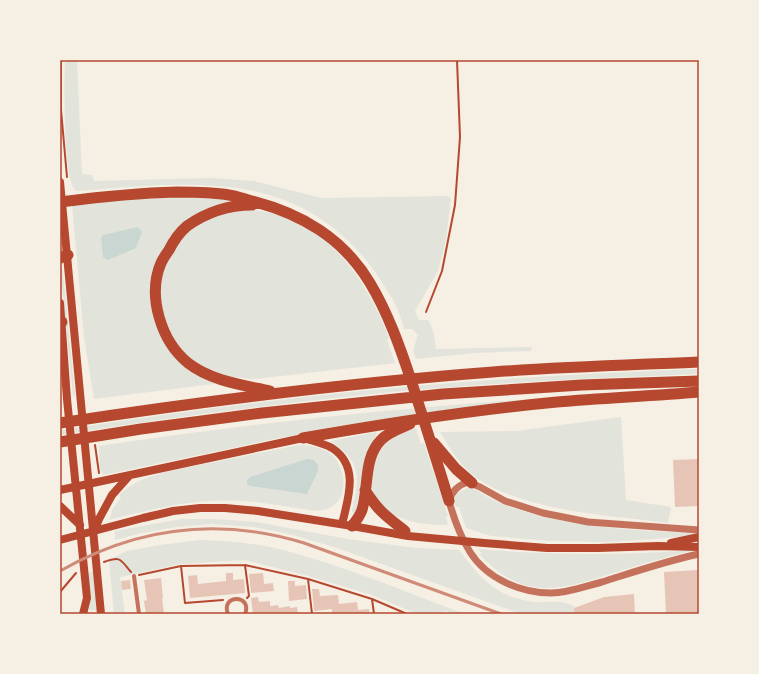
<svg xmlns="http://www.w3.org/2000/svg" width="759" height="674" font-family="'PT Sans',sans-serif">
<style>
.green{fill:#e2e4dc}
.water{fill:#c9d6d2}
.building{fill:#e6c5b7}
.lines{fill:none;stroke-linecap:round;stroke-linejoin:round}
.path{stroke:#b5482f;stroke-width:2}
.minor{stroke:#c5725c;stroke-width:4}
.tertiary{stroke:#c5725c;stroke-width:7}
.secondary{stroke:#b5482f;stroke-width:8}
.motorway{stroke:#b5482f;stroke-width:11}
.rail{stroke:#cf8b77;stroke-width:3}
.neatline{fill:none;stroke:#b5482f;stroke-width:1.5}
</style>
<rect width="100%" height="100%" fill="#f6efe4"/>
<path class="green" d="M 65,60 L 77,60 L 82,174 L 92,175 L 94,181 L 211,178 L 254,181 L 322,198 L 448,196 L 451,199 L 446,240 L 438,271 L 415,311 L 419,320 L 428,320 C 434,330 435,338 436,349 L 532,347 L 531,351 L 475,353 L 416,359 L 413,350 L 418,335 L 412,329 L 404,329 C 402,321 399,313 396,306 C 393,299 389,293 385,287 C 355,237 308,201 249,190 C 192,180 133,187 76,191 C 63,182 64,81 65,60 Z
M 187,196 L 230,199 L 230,201 L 204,210 L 172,236 L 162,251 L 155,268 L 158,329 L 214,383 L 214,384 L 94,399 L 84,337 L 72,205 L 110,201 Z
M 241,209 C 319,212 363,270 389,338 L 387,340 L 395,363 L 255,379 C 234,378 216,375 197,363 C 163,342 150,287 171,253 C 174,248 178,245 181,241 C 184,237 187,232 190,229 C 205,217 223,213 241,209 Z
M 60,266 L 63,272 L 75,396 L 73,396 Z
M 699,369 L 699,374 C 600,378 501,382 403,391 C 288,402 174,417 60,435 L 60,430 C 174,413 288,397 403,387 C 501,378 600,373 699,369 Z
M 581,396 L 380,421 L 284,437 L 103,475 L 100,469 L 99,446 C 258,422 419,405 581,396 Z
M 621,417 L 626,500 L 671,507 L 668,523 C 609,515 529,512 478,479 C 461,467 450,449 440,432 L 516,431 Z
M 416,428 L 421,444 L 424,443 L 448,516 L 446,517 L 448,525 C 429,525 406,523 389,512 C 382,508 373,496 372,488 C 369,473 377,450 389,441 C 396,434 407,432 416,428 Z
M 376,432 L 377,434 C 362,456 360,483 357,509 L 355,513 L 353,513 L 352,511 C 359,476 363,464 331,441 Z
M 299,445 C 310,445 322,447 331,454 C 348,469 350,505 323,510 C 314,512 305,509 296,508 C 278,505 260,502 241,501 C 196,498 152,509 109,520 L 113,508 L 121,498 L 119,495 C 135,481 145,478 165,472 Z
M 468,488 L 472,488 C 482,493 491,500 502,504 C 564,527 632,531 698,533 L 698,535 L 654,539 L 607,542 L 550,541 L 491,536 L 466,528 L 459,507 L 456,507 L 453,500 C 457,493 461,491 468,488 Z
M 181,519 L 215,519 L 256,522 L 348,539 L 416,548 L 459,550 C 481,579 496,597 534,602 C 542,603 551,601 559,602 C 564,602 569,604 574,606 L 574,614 L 521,614 L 337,548 L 293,535 L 254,527 L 212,524 L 177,527 L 142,533 L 115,540 L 115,531 Z
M 199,540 C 229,541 258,543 287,551 C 347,567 406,592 465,614 L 454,614 L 446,611 L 433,614 L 417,614 L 372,595 L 308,576 L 244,560 L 181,564 L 120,577 L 125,614 L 114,614 L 109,560 L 127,551 L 160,545 Z
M 478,549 C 549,555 620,556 691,550 L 691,551 C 668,557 644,563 620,571 C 563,589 526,604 479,554 L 482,554 Z
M 93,571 L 98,611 L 89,610 L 91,596 L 88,574 Z"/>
<path class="water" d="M 138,227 L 142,232 L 136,248 L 108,260 L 103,257 L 101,238 L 103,235 Z
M 307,459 L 314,460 L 318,465 L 318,471 L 307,494 L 250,486 L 247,484 L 247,480 L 250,477 Z"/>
<path class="building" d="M 699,459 L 699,506 L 675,507 L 673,460 Z
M 699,570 L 699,614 L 666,614 L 664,572 Z
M 226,573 L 233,573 L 233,580 L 244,579 L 245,593 L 190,598 L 188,576 L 197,575 L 198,584 L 226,581 Z
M 263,573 L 264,584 L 273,583 L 274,591 L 251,593 L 249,574 Z
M 161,578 L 163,598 L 162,598 L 164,614 L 146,614 L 144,601 L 147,600 L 144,580 Z
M 130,580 L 131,589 L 122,590 L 121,581 Z
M 288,581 L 295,581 L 295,586 L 306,585 L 307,599 L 289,601 Z
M 312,589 L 319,589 L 320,596 L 338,595 L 339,604 L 357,602 L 358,610 L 369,609 L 370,614 L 332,614 L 332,609 L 314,611 Z
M 634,594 L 635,614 L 574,614 L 574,608 L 604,597 Z
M 258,597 L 259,602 L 270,601 L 270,606 L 278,605 L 279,608 L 290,606 L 290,608 L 297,607 L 298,614 L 253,614 L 251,598 Z"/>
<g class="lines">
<path class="path" d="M 61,60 L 61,110 L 67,177
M 426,312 L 442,271 L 455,205 L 460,137 L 457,60
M 95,445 L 99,473
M 104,562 C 121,556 120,559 131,572
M 245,565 L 249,596 L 247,598
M 181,566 L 185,603 L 223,600
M 139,575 L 181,566 L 245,565 L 308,579 L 372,599 L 407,614
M 308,579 L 312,614
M 60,592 L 76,573
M 372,599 L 374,614"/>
<path class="minor" d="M 134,576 L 139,614
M 228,614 C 220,594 253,594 245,614"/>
<path class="tertiary" d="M 699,530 L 588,522 L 543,513 L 505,501 L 480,487 L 468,482 C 458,485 452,491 449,501 C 454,519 460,536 470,552 C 487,579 521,593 551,593 C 569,593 586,586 602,582 C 634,572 666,561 699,554"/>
<path class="secondary" d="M 60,182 L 101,614
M 60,303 L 67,399 L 87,598 L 83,614
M 60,490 L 303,438 C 313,441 323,443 332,448 C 360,466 348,499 342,524
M 60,506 L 80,525
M 94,532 L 99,519 L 112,495 L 129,476
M 60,540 L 143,518 L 173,511 L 200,508 L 225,508 L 258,511 L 352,526 L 408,536 L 484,543 L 547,548 L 598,548 L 658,546 L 699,547
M 671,543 L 699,537"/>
<path class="motorway" d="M 60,202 C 99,197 138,193 177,192 C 194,192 212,192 229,195 C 237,196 244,199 252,201 C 302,214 343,238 370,283 C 388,313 400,347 411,380 C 424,421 437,461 449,501
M 252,205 C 228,205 207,212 187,226 C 180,232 173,242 169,250 C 166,254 163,259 161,263 C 147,296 161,341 188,363 C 211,381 243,385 270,391
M 60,258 L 68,255
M 60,320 L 62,322
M 60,423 C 204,401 348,383 493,372 C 561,367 630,365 699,362
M 303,438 C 387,423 472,410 557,402 C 604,398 652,396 699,392
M 60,442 L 141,429 L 262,413 L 443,394 L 582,385 L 699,381
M 434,443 L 456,469 L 472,483
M 365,490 C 378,511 386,516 405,531
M 352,526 C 356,521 360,516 362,510 C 369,487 363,457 382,439 C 389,432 401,428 410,424"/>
<path class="rail" d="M 60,571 C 137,527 219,517 304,543 L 501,614"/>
</g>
<rect width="759" height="674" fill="none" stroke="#f6efe4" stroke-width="122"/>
<rect x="61" y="61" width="637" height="552" class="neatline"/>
</svg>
